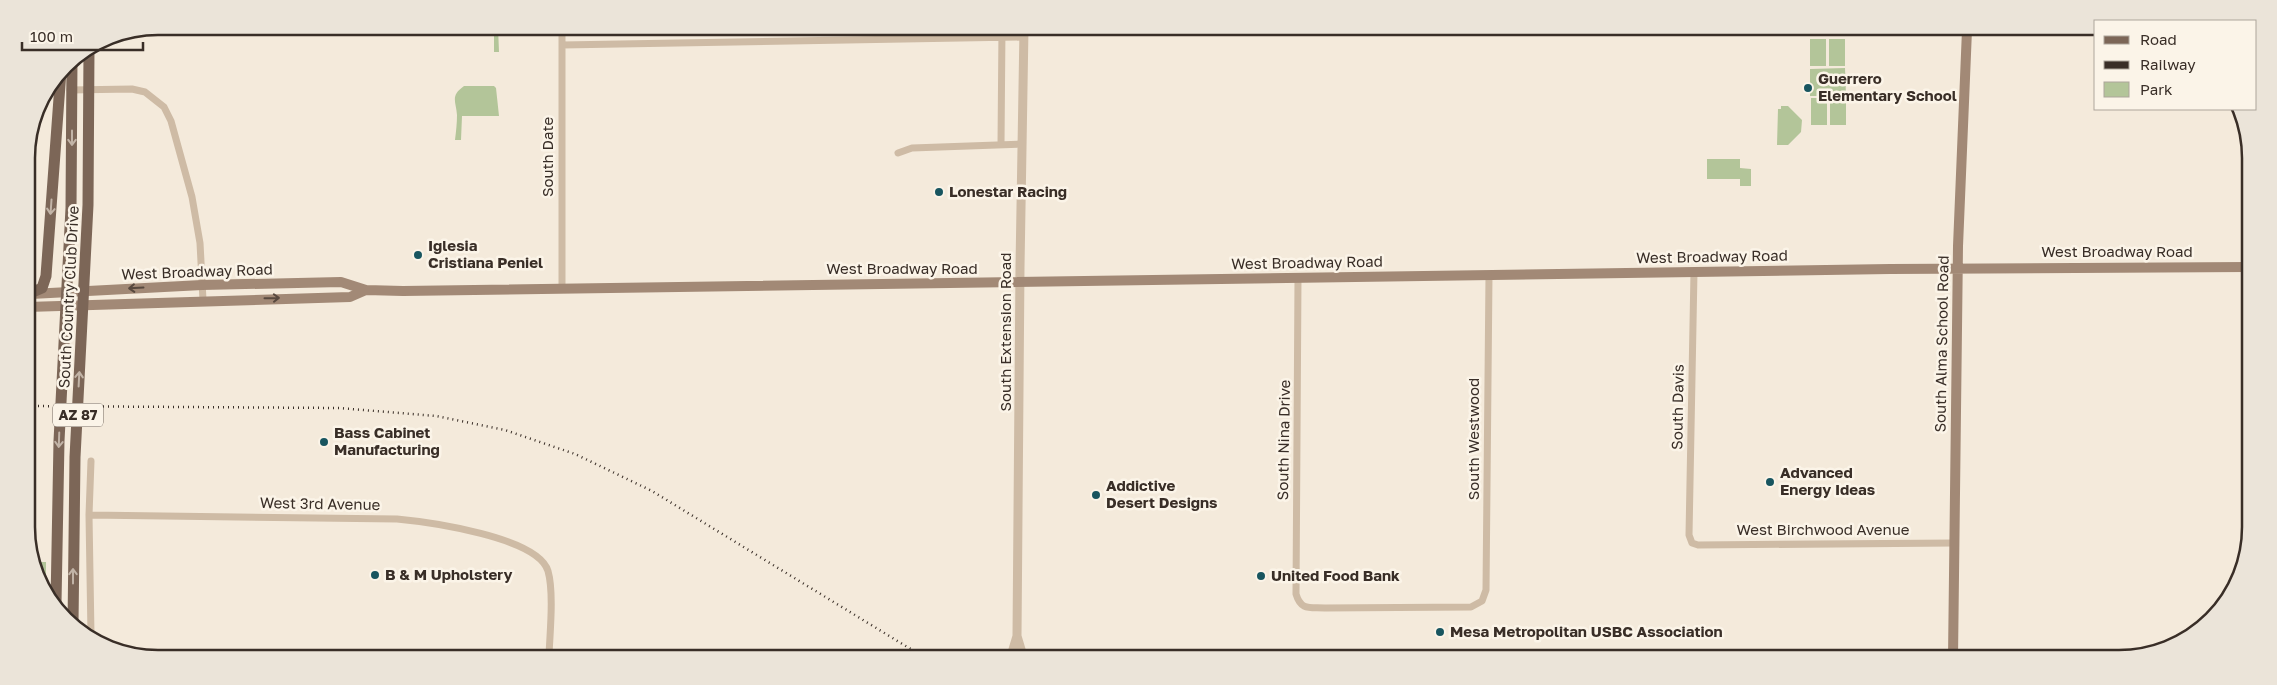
<svg xmlns="http://www.w3.org/2000/svg" width="2277" height="685" font-family="'Golos Text',sans-serif">
<style>
.green{fill:#b3c599}
.lines{fill:none;stroke-linecap:round;stroke-linejoin:round}
.minor{stroke:#cebba5;stroke-width:7}
.tertiary{stroke:#cebba5;stroke-width:9}
.secondary{stroke:#a28976;stroke-width:10}
.primary{stroke:#7c6657;stroke-width:11}
.rail{stroke:#392e27;stroke-width:2.5;stroke-dasharray:1 4;stroke-linecap:butt}
.oneway{stroke:#c2b4a7}
.oneway2{stroke:#58493f}
.poi-dot{fill:#18555f;stroke:#fbf4e8;stroke-width:2}
.labels{text-anchor:middle;stroke-width:5;stroke-linejoin:round;paint-order:stroke}
.shield{fill:#fbf4e8;stroke:#736961;stroke-width:1}
.shield-label{font-size:14px;font-weight:bold;fill:#392e27}
.poi-label{font-size:15px;font-weight:bold;fill:#392e27;stroke:#fbf4e8;text-anchor:start}
.street-label{font-size:15px;fill:#392e27;stroke:#fbf4e8}
.rim{fill:none;stroke:#392e27;stroke-width:2.5}
</style>
<rect width="100%" height="100%" fill="#f4eadb"/>
<path class="green" d="M 479,27 L 498,27 L 499,52 L 494,52 L 494,33 L 492,30 L 479,29 Z
M 1810,39 L 1826,39 L 1826,66 L 1810,66 Z
M 1829,39 L 1845,39 L 1845,66 L 1829,66 Z
M 1845,68 L 1846,96 L 1810,96 L 1810,69 Z
M 464,86 L 494,86 L 496,88 L 499,116 L 462,116 L 461,140 L 455,140 C 456,132 457,123 457,115 C 456,101 450,96 464,86 Z
M 1811,98 L 1827,98 L 1827,125 L 1811,125 Z
M 1830,98 L 1846,98 L 1846,125 L 1830,125 Z
M 1781,106 L 1788,106 L 1802,120 L 1801,132 L 1788,145 L 1777,145 L 1778,109 L 1781,109 Z
M 1707,159 L 1740,159 L 1740,168 L 1751,169 L 1751,186 L 1740,186 L 1740,179 L 1707,179 Z
M 34,562 L 46,562 L 46,585 Z"/>
<g class="lines">
<path class="minor" d="M 562,45 L 1024,37
M 70,90 L 132,89 L 145,92 L 164,107 L 171,121 L 192,197 L 200,243 L 203,300
M 1001,144 L 1002,28
M 898,153 L 912,148 L 1022,144
M 1694,272 L 1689,535 L 1692,543 L 1698,545 L 1954,543
M 1298,278 L 1296,594 C 1301,611 1310,607 1325,608 L 1471,607 L 1482,601 L 1486,590 L 1489,275
M 562,288 L 562,27
M 91,461 L 89,515 L 91,635
M 89,515 L 397,519 C 429,522 538,537 548,571 C 554,592 550,632 549,655"/>
<path class="tertiary" d="M 1017,636 L 1023,656
M 1011,656 L 1017,636 L 1020,267 L 1024,28"/>
<path class="secondary" d="M 31,294 L 202,285 L 341,282 L 366,290 L 403,291 L 1890,269 L 2248,267
M 27,307 L 350,297 L 366,290
M 1953,658 L 1958,246 L 1967,30"/>
<path class="primary" d="M 28,294 L 42,288 L 46,276 L 61,71
M 56,603 L 59,441 L 71,208 L 72,60
M 73,625 L 75,457 L 88,205 L 89,49"/>
<path class="rail" d="M 28,406 L 339,408 L 436,416 L 505,430 L 575,454 L 652,491 L 922,656"/>
</g>
<defs><path id="oneway-shaft" d="M-6 0H5M1.5-3L5.5 0L1.5 3" fill="none" stroke-width="1.6" stroke-linecap="round" stroke-linejoin="round" transform="scale(1.25)"/></defs>
<g class="oneway">
<use href="#oneway-shaft" transform="translate(72 138) rotate(90)"/>
<use href="#oneway-shaft" transform="translate(51 207) rotate(94)"/>
<use href="#oneway-shaft" transform="translate(79 379) rotate(-87)"/>
<use href="#oneway-shaft" transform="translate(59 440) rotate(92)"/>
<use href="#oneway-shaft" transform="translate(73 576) rotate(-90)"/>
</g>
<g class="oneway2">
<use href="#oneway-shaft" transform="translate(136 288) rotate(177)"/>
<use href="#oneway-shaft" transform="translate(272 298) rotate(-1)"/>
</g>
<g class="poi-dot">
<circle cx="1808" cy="88" r="5"/>
<circle cx="939" cy="192" r="5"/>
<circle cx="418" cy="255" r="5"/>
<circle cx="324" cy="442" r="5"/>
<circle cx="1770" cy="482" r="5"/>
<circle cx="1096" cy="495" r="5"/>
<circle cx="375" cy="575" r="5"/>
<circle cx="1261" cy="576" r="5"/>
<circle cx="1440" cy="632" r="5"/>
</g>
<g class="labels">
<rect class="shield" x="53" y="403.5" width="50" height="23" rx="4"/>
<g class="shield-label">
<text x="78" y="420">AZ 87</text>
</g>
<g class="poi-label">
<text x="1818" y="84">Guerrero<tspan x="1818" dy="17">Elementary School</tspan></text>
<text x="949" y="197">Lonestar Racing</text>
<text x="428" y="251">Iglesia<tspan x="428" dy="17">Cristiana Peniel</tspan></text>
<text x="334" y="438">Bass Cabinet<tspan x="334" dy="17">Manufacturing</tspan></text>
<text x="1780" y="478">Advanced<tspan x="1780" dy="17">Energy Ideas</tspan></text>
<text x="1106" y="491">Addictive<tspan x="1106" dy="17">Desert Designs</tspan></text>
<text x="385" y="580">B &amp; M Upholstery</text>
<text x="1271" y="581">United Food Bank</text>
<text x="1450" y="637">Mesa Metropolitan USBC Association</text>
</g>
<g class="street-label">
<text transform="translate(548 157) rotate(-90)" y="5">South Date</text>
<text x="2117" y="257">West Broadway Road</text>
<text transform="translate(1712 257) rotate(-1)" y="5">West Broadway Road</text>
<text transform="translate(1307 263) rotate(-1)" y="5">West Broadway Road</text>
<text x="902" y="274">West Broadway Road</text>
<text transform="translate(197 272) rotate(-2)" y="5">West Broadway Road</text>
<text transform="translate(69 297) rotate(-87)" y="5">South Country Club Drive</text>
<text transform="translate(1006 332) rotate(-90)" y="5">South Extension Road</text>
<text transform="translate(1942 344) rotate(-89)" y="5">South Alma School Road</text>
<text transform="translate(1678 407) rotate(-89)" y="5">South Davis</text>
<text transform="translate(1474 439) rotate(-90)" y="5">South Westwood</text>
<text transform="translate(1284 440) rotate(-89)" y="5">South Nina Drive</text>
<text transform="translate(320 504) rotate(1)" y="5">West 3rd Avenue</text>
<text x="1823" y="535">West Birchwood Avenue</text>
</g>
</g>
<path d="M0 0H2277V685H0ZM158 35H2119A123 123 0 0 1 2242 158V527A123 123 0 0 1 2119 650H158A123 123 0 0 1 35 527V158A123 123 0 0 1 158 35Z" fill="#ebe4d9" fill-rule="evenodd"/>
<path class="rim" d="M158 35H2119A123 123 0 0 1 2242 158V527A123 123 0 0 1 2119 650H158A123 123 0 0 1 35 527V158A123 123 0 0 1 158 35Z"/>
<rect x="2094" y="20" width="162" height="90" fill="#fbf4e8" stroke="#ada59b"/>
<rect x="2104" y="36" width="25" height="8" fill="#7c6657" stroke="#ada59b"/>
<text x="2140" y="45" font-size="15" fill="#392e27">Road</text>
<rect x="2104" y="61" width="25" height="8" fill="#392e27" stroke="#ada59b"/>
<text x="2140" y="70" font-size="15" fill="#392e27">Railway</text>
<rect x="2104" y="82" width="25" height="15" fill="#b3c599" stroke="#ada59b"/>
<text x="2140" y="95" font-size="15" fill="#392e27">Park</text>
<path d="M22 42v8h121v-8" fill="none" stroke="#392e27" stroke-width="2.5"/>
<text x="30" y="42" font-size="15" fill="#392e27" stroke="#fbf4e8" stroke-width="4" paint-order="stroke">100 m</text>
</svg>
